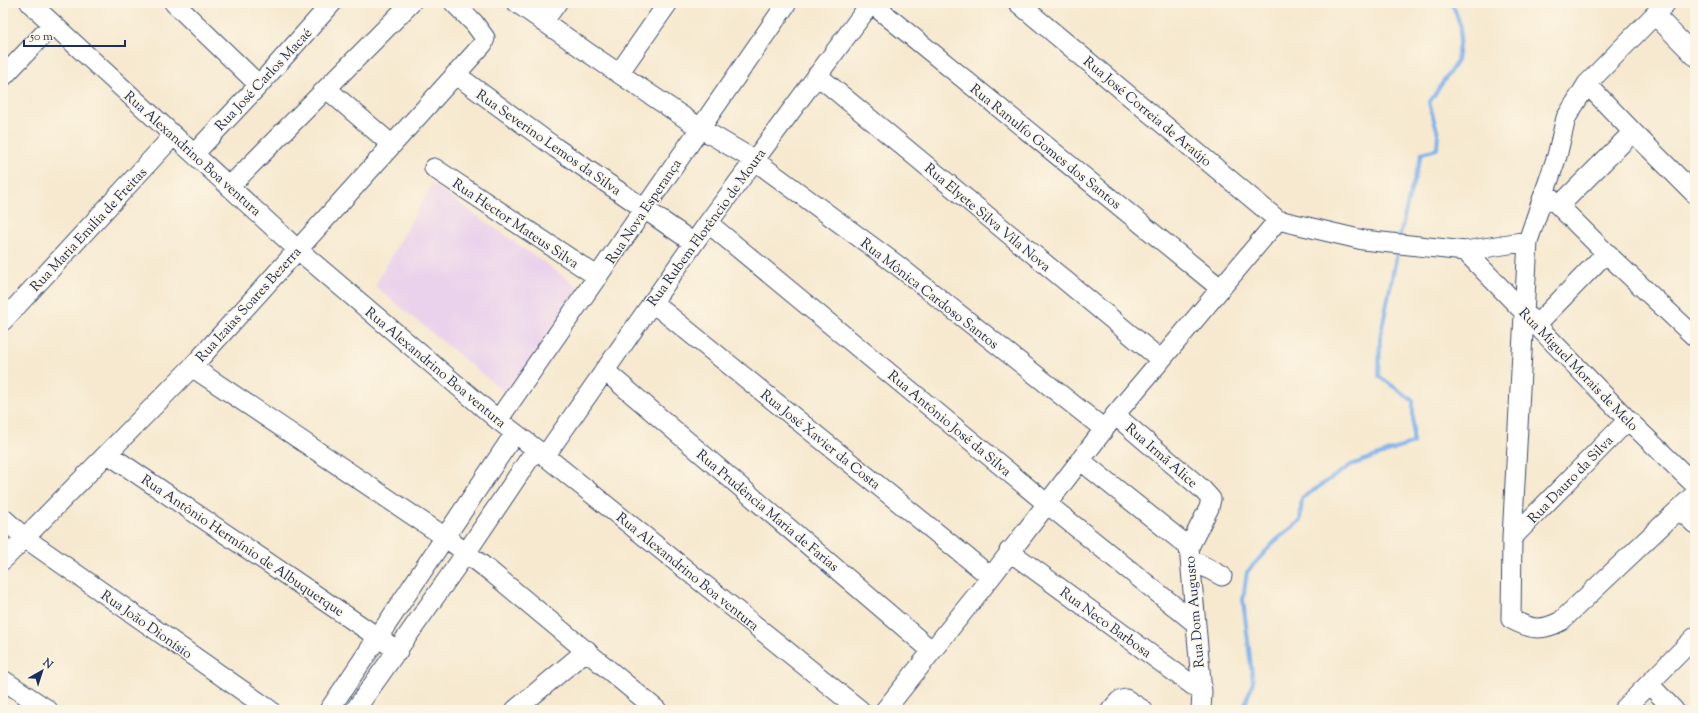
<svg xmlns="http://www.w3.org/2000/svg" width="1698" height="713" font-family="'Sorts Mill Goudy',serif">
<style>
.built{fill:#ead1ec}
.lines{fill:none;stroke-linecap:round;stroke-linejoin:round}
.stream{stroke:#80b3ed;stroke-width:4}
.minor-casing{stroke:#3c4b6f;stroke-width:21}
.minor{stroke:#fff;stroke-width:19}
.labels{text-anchor:middle;stroke-width:3;stroke-linejoin:round;paint-order:stroke}
.street-label{font-size:14px;fill:#1b2f5e;stroke:#fcf5e5}
</style>
<rect width="100%" height="100%" fill="#fcf5e5"/>
<filter id="ink" filterUnits="userSpaceOnUse"><feTurbulence type="fractalNoise" baseFrequency=".025" numOctaves="2"/><feDisplacementMap in="SourceGraphic" scale="8" xChannelSelector="R" yChannelSelector="G"/><feConvolveMatrix kernelMatrix="1 2 1 2 8 2 1 2 1" color-interpolation-filters="sRGB"/></filter>
<filter id="wash" filterUnits="userSpaceOnUse"><feTurbulence type="fractalNoise" baseFrequency=".012" numOctaves="4" result="noise"/><feDisplacementMap in="SourceGraphic" scale="16" xChannelSelector="R" yChannelSelector="G"/><feGaussianBlur stdDeviation="0.9" result="paint"/><feColorMatrix in="noise" values="0 0 0 0 0 0 0 0 0 0 0 0 0 0 0 0 0 1.4 0 .05"/><feComposite in="paint" operator="in"/></filter>
<g filter="url(#wash)">
<rect width="100%" height="100%" fill="#f6e9cf"/>
<path class="built" d="M 432,184 L 580,288 L 508,395 L 375,286 Z"/>
<g class="lines">
<path class="stream" d="M 1399,240 L 1408,201 L 1422,153 L 1437,149 L 1438,133 L 1429,103 L 1457,61 L 1461,27 L 1452,3
M 1243,710 L 1253,682 L 1243,600 L 1247,572 L 1275,541 L 1300,521 L 1302,498 L 1351,465 L 1413,443 L 1413,401 L 1379,376 L 1380,338 L 1398,248"/>
</g>
</g>
<g filter="url(#ink)">
<g class="lines">
<g class="minor-casing">
<path id="minor" d="M 30,3 L 297,249 L 498,420 L 545,456 L 860,710
M 174,3 L 259,85
M 517,3 L 590,54 L 700,128 L 754,160 L 897,265 L 1104,429
M 871,3 L 1220,288
M 1018,3 L 1278,220 L 1363,240 L 1465,251 L 1528,241
M 1666,3 L 1587,84 L 1566,118 L 1557,156 L 1528,241 L 1512,538 L 1511,619 C 1530,629 1541,632 1561,621 L 1695,494
M 1655,15 L 1695,56
M 543,22 L 557,3
M 619,73 L 668,3
M 455,74 L 556,148 L 694,243
M 817,75 L 1160,359
M 3,77 L 53,24
M 1587,84 L 1633,132 L 1695,194
M 327,89 L 392,145
M 194,154 L 259,85 L 332,3
M 434,168 L 598,277
M 230,186 L 411,3
M 1545,192 L 1606,253 L 1695,337
M 1559,206 L 1633,132
M 708,223 L 1046,503 L 1194,622
M 1465,251 L 1628,420 L 1695,485
M 652,302 L 991,577
M 3,321 L 173,136
M 1537,324 L 1606,253
M 192,367 L 445,537 L 490,571 L 657,710
M 604,370 L 932,651
M 1115,415 L 1202,489 L 1211,499 L 1209,508 L 1189,547 L 1202,692 L 1201,710
M 498,420 L 787,3
M 108,454 L 398,651
M 545,456 L 708,223 L 871,3
M 1080,460 L 1189,547
M 1679,509 L 1695,524
M 3,518 L 25,538 L 270,710
M 1512,538 L 1628,420
M 1009,551 L 1202,692
M 1190,559 L 1222,576
M 3,560 L 192,367 L 483,44 L 485,38 L 474,23 L 454,3
M 3,680 L 48,710
M 1649,684 L 1674,710
M 329,710 L 515,433
M 355,710 L 466,553 L 536,449
M 515,710 L 587,650
M 885,710 L 991,577 L 1115,415 L 1278,220
M 1111,710 L 1119,701 L 1126,699 L 1143,710
M 1623,710 L 1695,637"/>
</g>
<use href="#minor" class="minor"/>
</g>
</g>
<g class="labels">
<g class="street-label">
<text transform="translate(263 79) rotate(-47)" y="5">Rua José Carlos Macaé</text>
<text transform="translate(1148 111) rotate(40)" y="5">Rua José Correia de Araújo</text>
<text transform="translate(549 142) rotate(35)" y="5">Rua Severino Lemos da Silva</text>
<text transform="translate(1046 146) rotate(39)" y="5">Rua Ranulfo Gomes dos Santos</text>
<text transform="translate(193 153) rotate(42)" y="5">Rua Alexandrino Boa ventura</text>
<text transform="translate(643 211) rotate(-56)" y="5">Rua Nova Esperança</text>
<text transform="translate(988 217) rotate(40)" y="5">Rua Elyete Silva Vila Nova</text>
<text transform="translate(516 223) rotate(34)" y="5">Rua Hector Mateus Silva</text>
<text transform="translate(706 227) rotate(-54)" y="5">Rua Rubem Florêncio de Moura</text>
<text transform="translate(88 229) rotate(-47)" y="5">Rua Maria Emilia de Freitas</text>
<text transform="translate(930 293) rotate(38)" y="5">Rua Mônica Cardoso Santos</text>
<text transform="translate(248 304) rotate(-48)" y="5">Rua Izaias Soares Bezerra</text>
<text transform="translate(436 367) rotate(40)" y="5">Rua Alexandrino Boa ventura</text>
<text transform="translate(1579 369) rotate(46)" y="5">Rua Miguel Morais de Melo</text>
<text transform="translate(950 423) rotate(40)" y="5">Rua Antônio José da Silva</text>
<text transform="translate(821 439) rotate(39)" y="5">Rua José Xavier da Costa</text>
<text transform="translate(1162 455) rotate(41)" y="5">Rua Irmã Alice</text>
<text transform="translate(1570 479) rotate(-46)" y="5">Rua Dauro da Silva</text>
<text transform="translate(768 510) rotate(40)" y="5">Rua Prudência Maria de Farias</text>
<text transform="translate(243 545) rotate(34)" y="5">Rua Antônio Hermínio de Albuquerque</text>
<text transform="translate(688 571) rotate(39)" y="5">Rua Alexandrino Boa ventura</text>
<text transform="translate(1194 612) rotate(-95)" y="5">Rua Dom Augusto</text>
<text transform="translate(1106 622) rotate(36)" y="5">Rua Neco Barbosa</text>
<text transform="translate(147 624) rotate(35)" y="5">Rua João Dionísio</text>
</g>
</g>
<rect width="1698" height="713" fill="none" stroke="#fcf5e5" stroke-width="16"/>
<g transform="translate(42 671) rotate(39)" stroke="#fcf5e5" stroke-width="3" paint-order="stroke">
<path d="M0-3L7 15L0 10L-7 15Z" fill="#1b2f5e"/>
<text y="-6" font-size="11" font-weight="bold" text-anchor="middle" fill="#1b2f5e">N</text>
</g>
<path d="M24 40v6h101v-6" fill="none" stroke="#1b2f5e" stroke-width="2"/>
<text x="30" y="40" font-size="12" fill="#1b2f5e" stroke="#fcf5e5" stroke-width="3" paint-order="stroke">50 m</text>
</svg>
